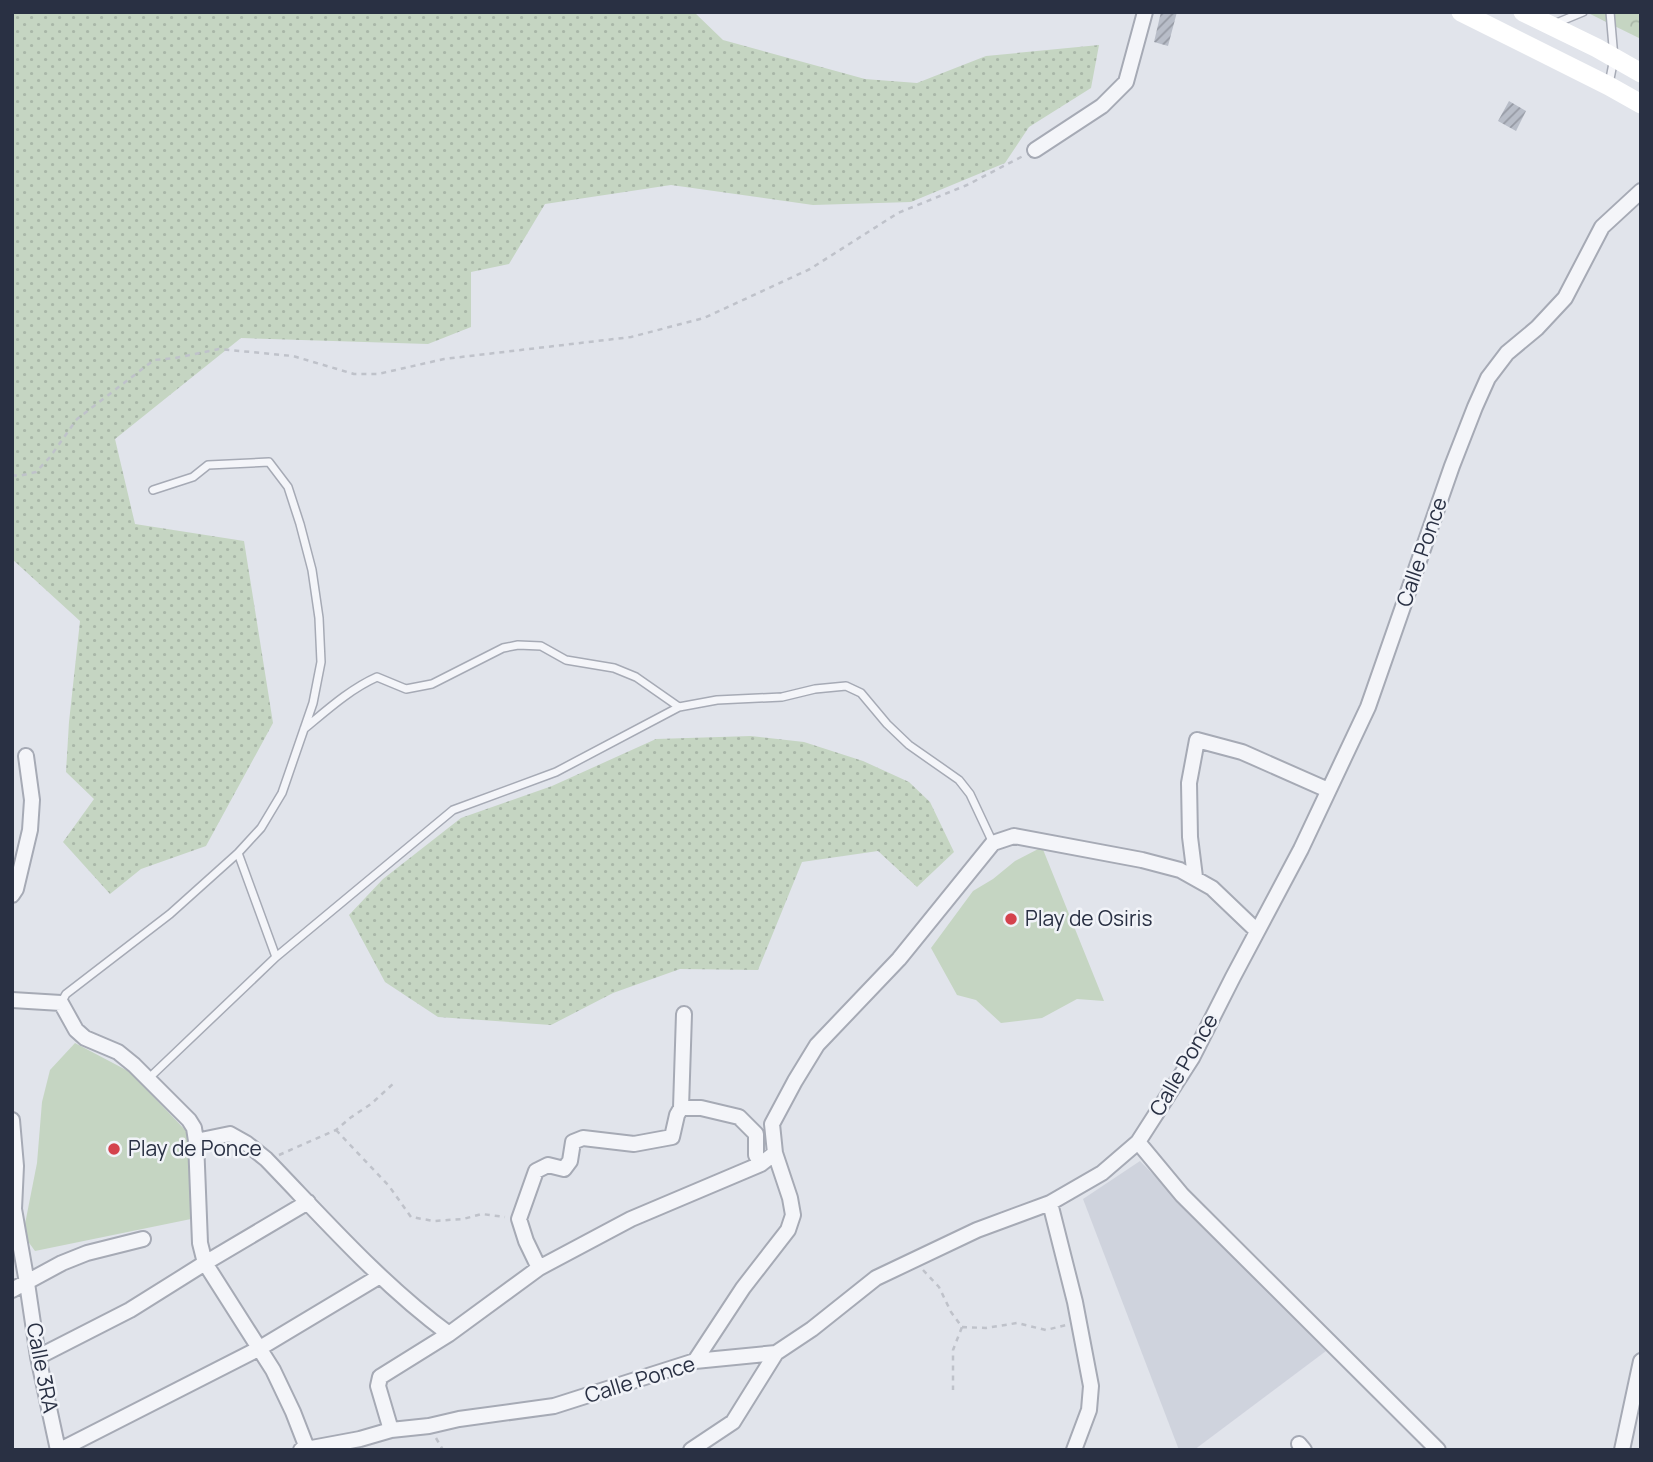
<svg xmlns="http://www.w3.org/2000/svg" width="1653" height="1462" font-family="Manrope,sans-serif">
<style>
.built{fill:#cfd3dd}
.grass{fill:url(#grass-dots)}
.forest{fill:url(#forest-crowns)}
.pitch{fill:#c5d5c2}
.building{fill:url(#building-hatch)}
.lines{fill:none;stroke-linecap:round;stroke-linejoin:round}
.lane-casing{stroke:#a6aab5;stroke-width:10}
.street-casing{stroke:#a6aab5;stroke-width:18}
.path{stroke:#bfc2ca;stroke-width:2.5;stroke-dasharray:5 5;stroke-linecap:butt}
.lane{stroke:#f4f5f9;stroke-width:7}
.street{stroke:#f4f5f9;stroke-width:14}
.secondary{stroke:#fff;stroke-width:19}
.poi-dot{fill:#d4424c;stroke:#f1f3f8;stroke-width:2.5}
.labels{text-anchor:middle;stroke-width:5;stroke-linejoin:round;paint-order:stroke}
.street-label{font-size:21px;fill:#293043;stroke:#f1f3f8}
.poi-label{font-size:21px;fill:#293043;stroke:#f1f3f8;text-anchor:start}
</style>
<defs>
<pattern id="grass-dots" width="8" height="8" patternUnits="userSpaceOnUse" patternTransform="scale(1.75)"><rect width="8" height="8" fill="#c5d5c2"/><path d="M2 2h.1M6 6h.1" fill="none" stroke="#a9b7a8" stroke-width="1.8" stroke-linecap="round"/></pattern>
<pattern id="forest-crowns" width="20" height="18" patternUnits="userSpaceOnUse" patternTransform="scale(1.75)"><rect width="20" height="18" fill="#c5d5c2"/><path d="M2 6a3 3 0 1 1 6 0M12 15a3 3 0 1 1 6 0" fill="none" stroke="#a9b7a8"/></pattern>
<pattern id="building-hatch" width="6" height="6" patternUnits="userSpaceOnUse" patternTransform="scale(1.75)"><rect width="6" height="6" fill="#b8bdc8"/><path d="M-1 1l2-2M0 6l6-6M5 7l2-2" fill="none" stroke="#969aa4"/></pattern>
</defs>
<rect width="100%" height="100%" fill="#e1e4eb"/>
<path class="built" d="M 1140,1161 L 1326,1351 L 1194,1450 L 1179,1450 L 1083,1199 Z"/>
<path class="grass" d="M 12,12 L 694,12 L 723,40 L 865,79 L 917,83 L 986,56 L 1099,45 L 1091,88 L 1029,127 L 1005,163 L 911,202 L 813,205 L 671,185 L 545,204 L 509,264 L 471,272 L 471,327 L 428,344 L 241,338 L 115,439 L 135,524 L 244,541 L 273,723 L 206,846 L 141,869 L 110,894 L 63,842 L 94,799 L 66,772 L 69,722 L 80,621 L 12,559 Z
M 751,736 L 804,742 L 863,761 L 909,782 L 930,802 L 954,852 L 917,887 L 878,851 L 802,862 L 758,970 L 680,969 L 613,993 L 551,1025 L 438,1017 L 385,982 L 349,915 L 383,879 L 461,818 L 552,786 L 656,739 Z"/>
<path class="forest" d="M 1586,12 L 1641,12 L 1641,39 Z"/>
<path class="pitch" d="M 1042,847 L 1104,1001 L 1077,999 L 1042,1018 L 1001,1023 L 976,1000 L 957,995 L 931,948 L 973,891 L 993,879 L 1015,861 Z
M 75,1043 L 130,1072 L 189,1134 L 191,1219 L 35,1251 L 27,1240 L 25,1224 L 37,1163 L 42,1102 L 50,1070 Z"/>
<path class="building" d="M 1161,12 L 1177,12 L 1168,46 L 1154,42 Z
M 1509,101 L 1526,111 L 1516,131 L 1498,121 Z"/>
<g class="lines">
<g class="lane-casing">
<path id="lane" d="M 1554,24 L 1583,12
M 1609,84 L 1614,58 L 1610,12
M 304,729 C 327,710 350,689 377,677 L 406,689 L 432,684 L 503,648 L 518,645 L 541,646 L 566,660 L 614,668 L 636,677 L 679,707
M 238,853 L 276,957
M 61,1003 L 66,994 L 170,914 L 238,853 L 261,828 L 282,793 L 313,703 L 321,662 L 319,618 L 312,570 L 300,524 L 288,487 L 269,462 L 208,465 L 193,477 L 153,490
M 148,1079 L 276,957 L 453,810 L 556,772 L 679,707 L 717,700 L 782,697 L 815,689 L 846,686 L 861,693 L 887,724 L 909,745 L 959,780 L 970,794 L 993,843"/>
</g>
<g class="street-casing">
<path id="street" d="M 1035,150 L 1102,106 L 1126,82 L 1145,12
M 1195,877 L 1190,837 L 1189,783 L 1197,740 L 1242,752 L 1328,790
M 12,895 L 16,889 L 30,830 L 32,800 L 26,756
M 12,1000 L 61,1003 L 76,1030 L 85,1038 L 118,1052 L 134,1065 L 189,1120 L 194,1128 L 196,1141 L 200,1243 L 205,1263 L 273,1370 L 293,1412 L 307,1448
M 681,1108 L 684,1014
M 12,1120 L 16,1166 L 14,1209 L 27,1283 L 38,1357 L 58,1450
M 196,1141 L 230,1134 L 246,1143 L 266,1159 C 325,1220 381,1284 449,1334
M 1138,1142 L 1182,1195 L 1438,1450
M 1050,1203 L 1075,1302 L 1091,1386 L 1089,1410 L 1074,1450
M 539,1268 L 526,1241 L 519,1219 L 536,1171 L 548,1165 L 564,1169 L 570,1161 L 573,1142 L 583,1138 L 634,1144 L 672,1137 L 677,1115 L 681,1108 L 701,1108 L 739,1117 L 756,1134 L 756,1155 L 761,1164
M 12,1290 L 62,1263 L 87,1253 L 143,1239
M 38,1357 L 130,1310 L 205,1263 L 308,1202
M 695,1361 L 743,1288 L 788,1230 L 793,1215 L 790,1198 L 775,1153 L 772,1124 L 795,1081 L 817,1045 L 899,959 L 993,843 L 1014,836 L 1142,860 L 1180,870 L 1212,888 L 1257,931
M 391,1430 L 378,1386 L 380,1377 L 449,1334 L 539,1268 L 631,1219 L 761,1164 L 775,1153
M 1299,1444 L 1304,1450
M 60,1450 L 260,1348 L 380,1276
M 301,1450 L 360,1439 L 391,1430 L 429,1426 L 459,1419 L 554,1406 L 695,1361 L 776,1353 L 812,1329 L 876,1278 L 977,1230 L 1050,1203 L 1102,1173 L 1138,1142 L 1192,1058 L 1233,977 L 1301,849 L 1368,707 L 1452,466 L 1475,407 L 1488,378 L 1507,353 L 1537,328 L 1565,298 L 1602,227 L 1641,191
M 691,1450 L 733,1422 L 776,1353
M 1622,1450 L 1641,1361"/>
</g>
<path class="path" d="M 12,475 L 19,476 L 36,472 L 50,457 L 77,419 L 154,360 L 175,358 L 219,349 L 293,356 L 354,374 L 378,374 L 444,359 L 631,337 L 704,318 L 810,269 L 898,213 L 967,185 L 1023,156
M 336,1130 L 389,1186 L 411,1217 L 434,1221 L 463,1219 L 482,1214 L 505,1217
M 279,1155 L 336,1130 L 350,1118 L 371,1104 L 395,1082
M 923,1270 L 939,1287 L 951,1312 L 962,1327 L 953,1350 L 953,1390
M 962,1327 L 986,1328 L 1017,1323 L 1046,1330 L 1066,1325
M 436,1438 L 443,1450"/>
<use href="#lane" class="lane"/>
<use href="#street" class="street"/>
<path class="secondary" d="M 1461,12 L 1609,86 L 1641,104
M 1523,12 L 1597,48 L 1641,73"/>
</g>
<g class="poi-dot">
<circle cx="1011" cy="919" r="7"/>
<circle cx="114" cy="1149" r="7"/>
</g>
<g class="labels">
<g class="street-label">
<text transform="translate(1422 552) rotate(-71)" y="7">Calle Ponce</text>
<text transform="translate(1184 1065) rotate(-60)" y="7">Calle Ponce</text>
<text transform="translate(42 1368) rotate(79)" y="7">Calle 3RA</text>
<text transform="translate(640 1380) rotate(-17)" y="7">Calle Ponce</text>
</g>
<g class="poi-label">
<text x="1025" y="926">Play de Osiris</text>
<text x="128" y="1156">Play de Ponce</text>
</g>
</g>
<rect width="1653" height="1462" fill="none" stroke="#293043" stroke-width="28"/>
</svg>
